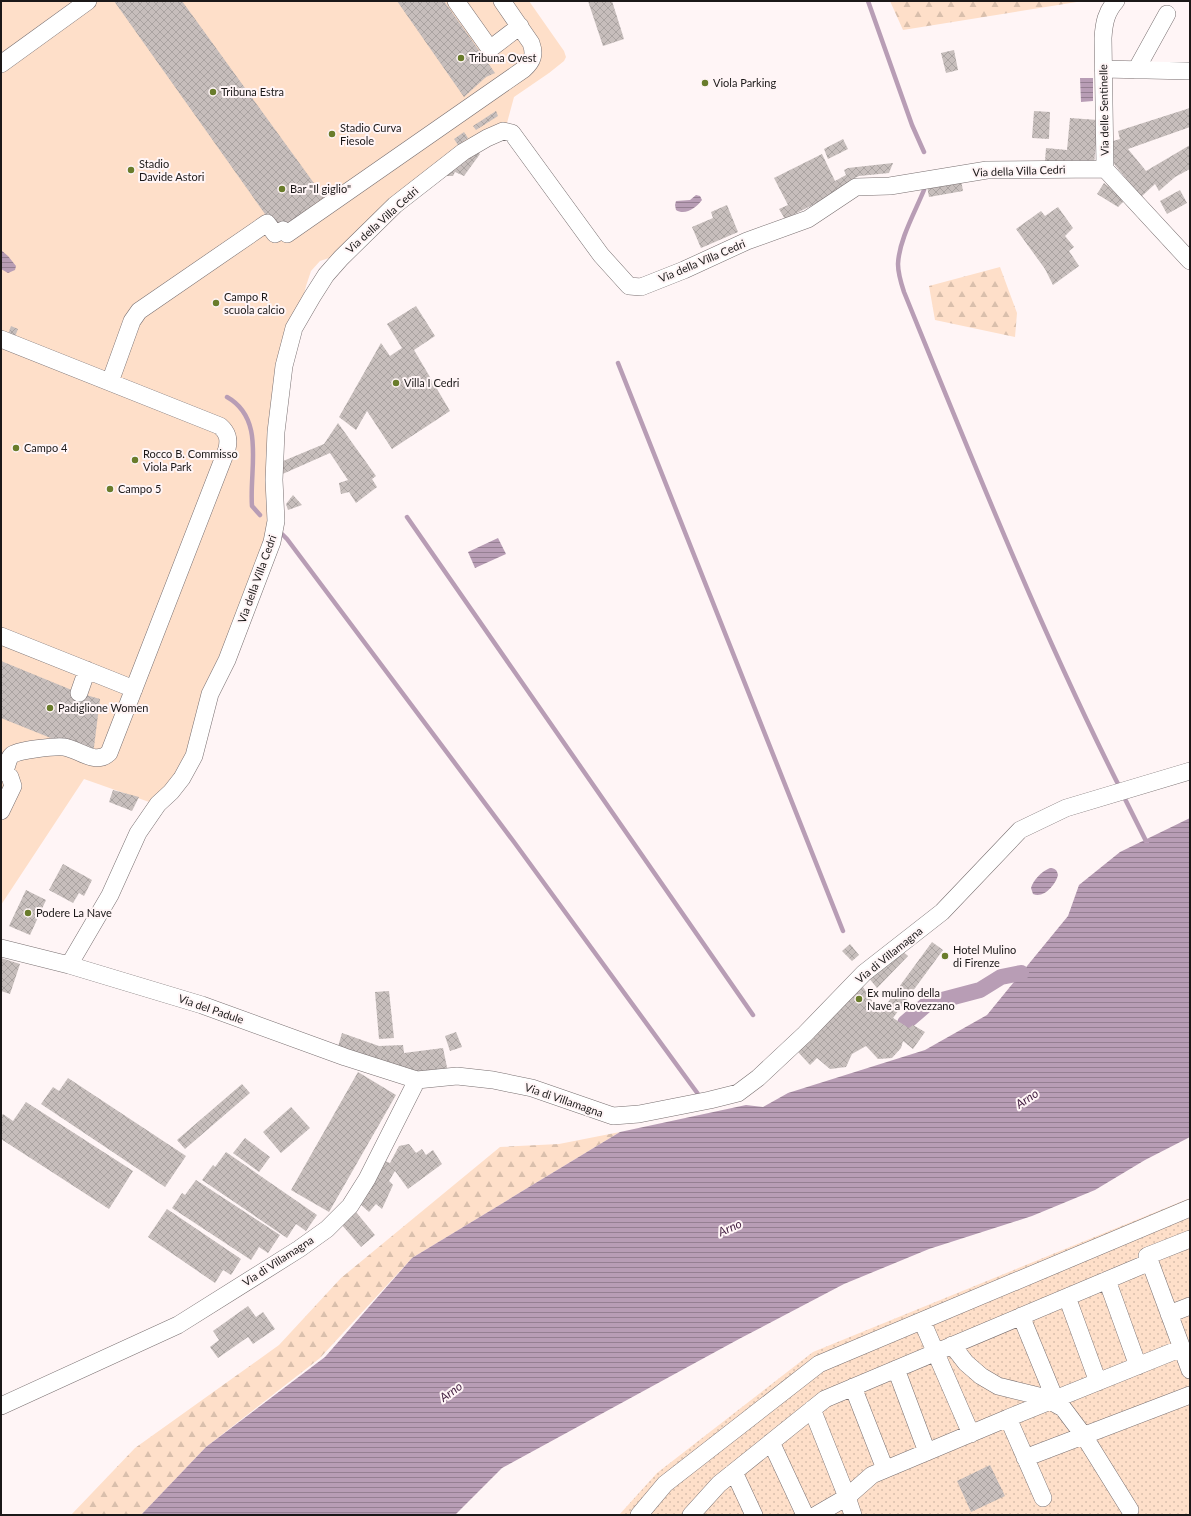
<svg xmlns="http://www.w3.org/2000/svg" width="1191" height="1516" font-family="Lato,sans-serif">
<style>
.green{fill:url(#green-dots)}
.forest{fill:url(#forest-firs)}
.pitch{fill:#fedfc9}
.water{fill:url(#water-rules)}
.lines{fill:none;stroke-linecap:round;stroke-linejoin:round}
.stream{stroke:#b89db5;stroke-width:4.5}
.canal{stroke:#b89db5;stroke-width:16}
.building{fill:url(#building-cross-hatch)}
.minor-casing{stroke:#786f70;stroke-width:18}
.minor{stroke:#fff;stroke-width:17}
.poi-dot{fill:#697c2b;stroke:#fff5f6;stroke-width:1.5}
.labels{text-anchor:middle;stroke-width:4;stroke-linejoin:round;paint-order:stroke}
.poi-label{font-size:11px;fill:#1b1818;stroke:#fff5f6;text-anchor:start}
.street-label{font-size:11px;fill:#1b1818;stroke:#fff5f6}
.water-label{font-size:12px;font-style:italic;fill:#401c3e;stroke:#fff5f6}
</style>
<defs>
<pattern id="green-dots" width="8" height="8" patternUnits="userSpaceOnUse"><rect width="8" height="8" fill="#fedfc9"/><path d="M2 2h.1M6 6h.1" fill="none" stroke="#d9bfac" stroke-width="1.8" stroke-linecap="round"/></pattern>
<pattern id="forest-firs" width="22" height="20" patternUnits="userSpaceOnUse"><rect width="22" height="20" fill="#fedfc9"/><path d="M5 1l3.5 6h-7zM16 11l3.5 6h-7z" fill="#d9bfac"/></pattern>
<pattern id="water-rules" width="6" height="5" patternUnits="userSpaceOnUse"><rect width="6" height="5" fill="#b89db5"/><path d="M0 2.5h6" fill="none" stroke="#957f92"/></pattern>
<pattern id="building-cross-hatch" width="8" height="8" patternUnits="userSpaceOnUse"><rect width="8" height="8" fill="#c7bebc"/><path d="M0 0l8 8M0 8l8-8" fill="none" stroke="#aaa3a1"/></pattern>
</defs>
<rect width="100%" height="100%" fill="#fff5f6"/>
<path class="green" d="M 1190,1198 L 1190,1515 L 619,1515 L 657,1473 L 813,1352 Z"/>
<path class="forest" d="M 890,1 L 1083,1 L 903,30 Z
M 1000,267 L 1017,313 L 1015,337 L 935,320 L 929,286 Z
M 620,1132 L 412,1258 L 320,1358 L 206,1447 L 141,1515 L 71,1515 L 135,1448 L 279,1345 L 341,1278 L 500,1147 L 559,1144 Z"/>
<path class="pitch" d="M 1,1 L 529,1 L 564,51 L 566,57 L 564,61 L 549,73 L 514,97 L 507,123 L 473,142 L 338,255 L 320,261 L 311,271 L 306,286 L 301,307 L 268,509 L 267,529 L 263,548 L 223,648 L 206,684 L 187,754 L 171,782 L 152,803 L 84,779 L 1,905 Z"/>
<path class="water" d="M 1080,78 L 1093,78 L 1093,101 L 1081,102 Z
M 696,195 L 700,196 L 702,200 C 696,208 685,216 676,210 L 675,205 L 676,201 L 690,200 Z
M 1,250 L 8,256 L 16,266 L 15,270 L 8,273 L 1,269 Z
M 498,538 L 506,554 L 475,568 L 468,552 Z
M 1190,818 L 1190,1137 L 1145,1160 L 1095,1190 L 1032,1216 L 929,1249 L 844,1284 L 739,1339 L 502,1468 L 455,1515 L 141,1515 L 206,1447 L 325,1357 L 412,1258 L 620,1132 L 746,1105 L 763,1107 L 788,1093 L 925,1050 L 987,1015 L 1068,916 L 1079,885 L 1120,852 Z
M 1050,868 C 1055,868 1057,870 1058,875 C 1056,884 1044,899 1033,894 L 1031,888 C 1033,880 1042,871 1050,868 Z"/>
<g class="lines">
<path class="stream" d="M 868,1 L 912,125 L 924,152
M 924,190 C 915,212 899,240 898,264 C 898,274 901,283 904,292 C 972,459 1039,627 1120,788
M 618,363 L 843,931
M 227,397 C 266,419 249,469 252,506 L 260,515
M 407,517 L 753,1015
M 281,533 L 287,539 L 514,842 L 698,1094
M 1123,795 L 1147,843"/>
<path class="canal" d="M 905,1023 L 927,1004 L 980,990 L 1001,977 L 1021,973"/>
</g>
<path class="building" d="M 114,1 L 182,1 L 324,197 L 277,231 Z
M 397,1 L 444,1 L 495,73 L 486,77 L 464,97 Z
M 588,1 L 612,1 L 624,39 L 603,46 Z
M 954,50 L 958,70 L 946,73 L 941,53 Z
M 1190,108 L 1190,127 L 1128,149 L 1146,171 L 1190,145 L 1190,169 L 1175,177 L 1159,191 L 1155,184 L 1141,197 L 1110,159 L 1110,142 L 1120,139 L 1118,131 Z
M 496,111 L 498,116 L 476,130 L 473,126 Z
M 1034,111 L 1050,112 L 1049,139 L 1032,138 Z
M 1070,118 L 1098,120 L 1094,165 L 1045,161 L 1046,148 L 1067,150 Z
M 464,132 L 468,138 L 458,145 L 454,139 Z
M 843,139 L 848,149 L 828,159 L 824,149 Z
M 473,148 L 480,154 L 464,176 L 455,172 L 453,176 L 444,176 Z
M 822,154 L 835,181 L 846,175 L 844,170 L 848,168 L 893,163 L 889,173 L 859,176 L 849,181 L 852,185 L 785,219 L 779,209 L 788,205 L 774,178 Z
M 961,180 L 963,191 L 929,197 L 927,186 Z
M 1104,183 L 1126,199 L 1118,207 L 1097,194 Z
M 1180,190 L 1187,203 L 1167,214 L 1160,201 Z
M 727,205 L 738,232 L 701,248 L 692,227 L 713,218 L 711,212 Z
M 1058,207 L 1073,228 L 1065,236 L 1074,247 L 1069,251 L 1079,266 L 1053,285 L 1045,269 L 1016,229 L 1041,211 L 1045,216 Z
M 416,306 L 435,336 L 414,350 L 450,411 L 392,449 L 367,411 L 356,430 L 339,417 L 381,343 L 390,356 L 402,348 L 387,324 Z
M 11,326 L 18,329 L 14,339 L 7,337 Z
M 338,423 L 376,476 L 372,479 L 377,487 L 356,503 L 349,492 L 341,494 L 339,483 L 348,480 L 330,453 L 278,476 L 276,464 L 324,444 Z
M 293,495 L 302,505 L 288,510 L 286,504 Z
M 1,661 L 79,693 L 100,699 L 93,755 L 1,718 Z
M 113,790 L 139,797 L 132,811 L 109,802 Z
M 63,864 L 92,880 L 84,896 L 79,893 L 73,903 L 49,890 Z
M 26,890 L 46,900 L 30,935 L 9,926 Z
M 932,942 L 943,950 L 893,1018 L 909,1028 L 913,1025 L 925,1032 L 913,1049 L 903,1041 L 901,1048 L 892,1058 L 878,1059 L 866,1046 L 852,1054 L 846,1067 L 830,1069 L 817,1058 L 810,1065 L 798,1052 L 861,984 L 880,1013 Z
M 850,944 L 859,955 L 852,961 L 842,951 Z
M 902,951 L 908,956 L 877,988 L 868,977 Z
M 1,958 L 20,964 L 10,994 L 1,991 Z
M 389,991 L 394,1038 L 379,1039 L 375,992 Z
M 456,1032 L 462,1047 L 450,1051 L 445,1036 Z
M 342,1033 L 379,1046 L 403,1045 L 404,1053 L 443,1048 L 448,1072 L 426,1074 L 337,1050 Z
M 358,1072 L 396,1095 L 329,1212 L 291,1190 Z
M 68,1078 L 186,1156 L 165,1187 L 41,1104 L 53,1087 L 59,1091 Z
M 242,1084 L 250,1093 L 185,1149 L 177,1140 Z
M 26,1102 L 133,1171 L 109,1209 L 1,1139 L 1,1117 L 3,1114 L 13,1121 Z
M 291,1107 L 310,1128 L 281,1153 L 263,1132 Z
M 245,1138 L 270,1157 L 259,1172 L 233,1153 Z
M 409,1144 L 416,1153 L 422,1149 L 426,1155 L 433,1150 L 442,1164 L 408,1189 L 395,1171 L 389,1181 L 393,1185 L 382,1209 L 376,1204 L 369,1212 L 360,1204 L 383,1160 L 390,1163 L 399,1146 Z
M 226,1152 L 317,1215 L 306,1231 L 296,1224 L 287,1238 L 202,1180 L 213,1165 L 215,1167 Z
M 196,1180 L 280,1235 L 268,1253 L 259,1247 L 251,1260 L 172,1208 L 182,1193 L 185,1195 Z
M 167,1209 L 241,1259 L 231,1275 L 223,1270 L 215,1283 L 148,1237 Z
M 356,1212 L 375,1235 L 361,1247 L 341,1224 Z
M 248,1306 L 256,1317 L 263,1312 L 275,1329 L 253,1344 L 248,1337 L 218,1358 L 210,1347 L 219,1340 L 213,1331 Z
M 990,1465 L 1005,1496 L 971,1512 L 957,1481 Z"/>
<g class="lines">
<g class="minor-casing">
<path id="minor" d="M 456,1 L 490,49 L 520,26
M 1116,1 C 1106,12 1104,23 1103,38 L 1105,169 L 1190,261
M 1,64 L 88,1
M 1103,69 L 1190,71
M 1136,70 L 1167,14
M 1,339 L 220,426 C 228,433 229,439 227,449 L 109,753 C 95,766 79,749 64,747 C 56,746 17,750 12,755 C 8,758 7,766 5,771 L 1,770
M 110,382 L 132,321 L 139,311 L 267,223 L 275,234 L 283,230 L 287,234 L 524,69 C 533,61 535,54 531,43 L 502,1
M 1,636 L 134,689
M 79,693 L 87,670
M 1,811 L 13,786 L 10,777 L 5,771
M 1,948 L 69,965 L 202,1005 L 345,1057 L 417,1080 L 457,1076 L 493,1080 L 532,1088 L 613,1116 L 639,1114 L 710,1100 L 738,1093 L 758,1078 L 805,1034 L 864,973 L 942,912 L 1020,830 L 1066,808 L 1190,771
M 69,965 L 110,895 L 138,833 L 158,804 L 171,792 L 182,778 L 194,756 L 210,694 L 227,660 L 272,542 L 276,521 L 274,480 L 276,432 L 284,366 L 294,328 L 312,297 L 326,275 L 341,258 L 395,205 L 463,152 L 487,138 L 503,131 L 512,133 L 601,255 L 629,286 L 641,287 L 684,270 L 747,241 L 808,219 L 856,187 L 890,186 L 987,170 L 1105,169
M 1150,1262 L 1147,1256 L 1190,1239
M 1107,1280 L 1138,1366
M 1067,1297 L 1098,1382
M 1169,1314 L 1190,1306
M 1021,1316 L 1055,1399
M 922,1321 L 971,1434
M 952,1345 L 966,1363 L 981,1376 L 998,1386 L 1043,1397 L 1063,1408 L 1084,1436 L 1130,1510
M 896,1369 L 927,1452
M 853,1387 L 885,1469
M 1,1406 L 178,1325 L 299,1249 L 327,1229 L 350,1206 L 367,1179 L 417,1080
M 812,1409 L 847,1497 L 816,1515
M 1008,1418 L 1182,1348
M 771,1442 L 805,1515
M 1025,1458 L 1190,1395
M 734,1472 L 754,1515
M 639,1515 L 665,1484 L 819,1364 L 1190,1208
M 691,1515 L 719,1484 L 825,1399 L 1150,1262 L 1190,1370
M 853,1515 L 847,1497 L 872,1475 L 1008,1418 L 1043,1498"/>
</g>
<use href="#minor" class="minor"/>
</g>
<g class="poi-dot">
<circle cx="461" cy="58" r="4"/>
<circle cx="705" cy="83" r="4"/>
<circle cx="213" cy="92" r="4"/>
<circle cx="332" cy="134" r="4"/>
<circle cx="131" cy="170" r="4"/>
<circle cx="282" cy="189" r="4"/>
<circle cx="216" cy="303" r="4"/>
<circle cx="396" cy="383" r="4"/>
<circle cx="16" cy="448" r="4"/>
<circle cx="135" cy="460" r="4"/>
<circle cx="110" cy="489" r="4"/>
<circle cx="50" cy="708" r="4"/>
<circle cx="28" cy="913" r="4"/>
<circle cx="945" cy="956" r="4"/>
<circle cx="859" cy="999" r="4"/>
</g>
<g class="labels">
<g class="poi-label">
<text x="469" y="62">Tribuna Ovest</text>
<text x="713" y="87">Viola Parking</text>
<text x="221" y="96">Tribuna Estra</text>
<text x="340" y="132">Stadio Curva<tspan x="340" dy="13">Fiesole</tspan></text>
<text x="139" y="168">Stadio<tspan x="139" dy="13">Davide Astori</tspan></text>
<text x="290" y="193">Bar "Il giglio"</text>
<text x="224" y="301">Campo R<tspan x="224" dy="13">scuola calcio</tspan></text>
<text x="404" y="387">Villa I Cedri</text>
<text x="24" y="452">Campo 4</text>
<text x="143" y="458">Rocco B. Commisso<tspan x="143" dy="13">Viola Park</tspan></text>
<text x="118" y="493">Campo 5</text>
<text x="58" y="712">Padiglione Women</text>
<text x="36" y="917">Podere La Nave</text>
<text x="953" y="954">Hotel Mulino<tspan x="953" dy="13">di Firenze</tspan></text>
<text x="867" y="997">Ex mulino della<tspan x="867" dy="13">Nave a Rovezzano</tspan></text>
</g>
<g class="street-label">
<text transform="translate(1104 110) rotate(-91)" y="4">Via delle Sentinelle</text>
<text transform="translate(1019 171) rotate(-2)" y="4">Via della Villa Cedri</text>
<text transform="translate(382 220) rotate(-42)" y="4">Via della Villa Cedri</text>
<text transform="translate(702 261) rotate(-23)" y="4">Via della Villa Cedri</text>
<text transform="translate(257 579) rotate(-70)" y="4">Via della Villa Cedri</text>
<text transform="translate(889 955) rotate(-39)" y="4">Via di Villamagna</text>
<text transform="translate(211 1009) rotate(19)" y="4">Via del Padule</text>
<text transform="translate(564 1100) rotate(19)" y="4">Via di Villamagna</text>
<text transform="translate(278 1261) rotate(-33)" y="4">Via di Villamagna</text>
</g>
<g class="water-label">
<text transform="translate(1027 1099) rotate(-34)" y="4">Arno</text>
<text transform="translate(730 1228) rotate(-24)" y="4">Arno</text>
<text transform="translate(451 1392) rotate(-36)" y="4">Arno</text>
</g>
</g>
<rect width="1191" height="1516" fill="none" stroke="#1b1818" stroke-width="4"/>
</svg>
